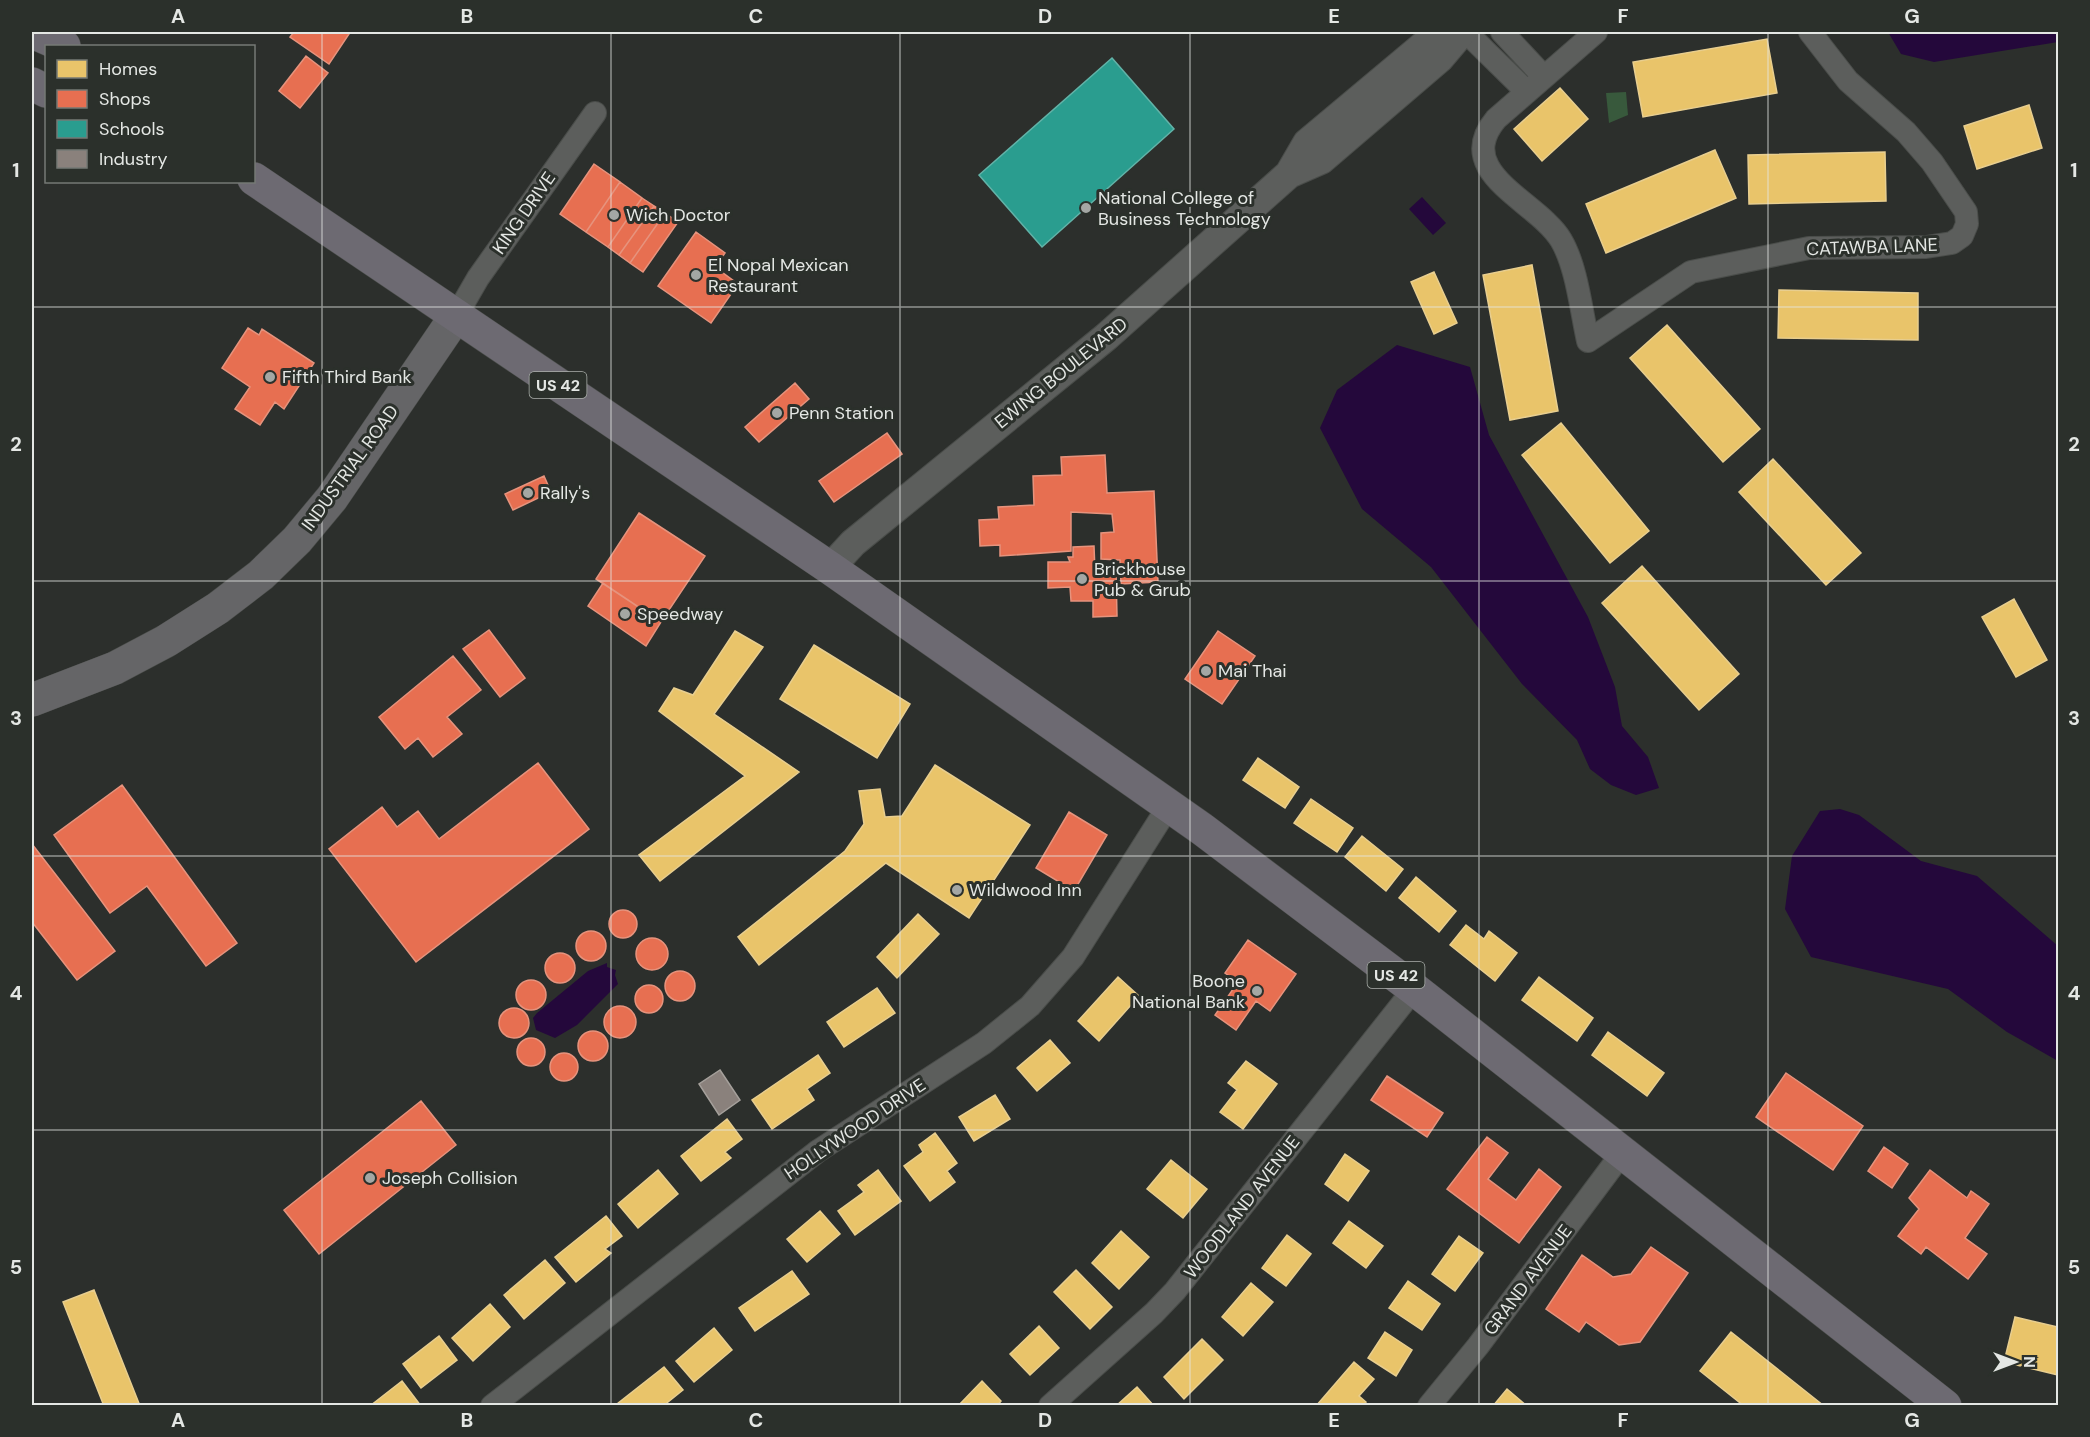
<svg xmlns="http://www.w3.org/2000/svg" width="2090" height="1437" font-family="'DM Sans',sans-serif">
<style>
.green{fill:#38593c}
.water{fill:#24083b}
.homes{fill:#e9c46a;stroke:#e8ce8f;stroke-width:1.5}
.shops{fill:#e76f51;stroke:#e6937d;stroke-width:1.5}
.schools{fill:#2a9d8f;stroke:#62b3a8;stroke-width:1.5}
.industry{fill:#8a817c;stroke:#a5a09b;stroke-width:1.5}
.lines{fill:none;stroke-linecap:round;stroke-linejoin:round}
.minor-casing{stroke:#4a4d4a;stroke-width:24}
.tertiary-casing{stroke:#4a4d4a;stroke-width:30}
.secondary-casing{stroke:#4a4d4a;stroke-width:34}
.primary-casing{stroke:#4a4d4a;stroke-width:34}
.minor{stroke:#5c5e5c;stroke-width:22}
.tertiary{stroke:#5c5e5c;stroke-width:28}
.secondary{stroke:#656567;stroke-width:33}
.primary{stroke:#6d6a72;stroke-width:33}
.grid{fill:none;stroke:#e4e7e4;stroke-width:1.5;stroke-opacity:0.55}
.poi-dot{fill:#a4a7a4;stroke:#2b302b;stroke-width:2}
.labels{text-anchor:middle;stroke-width:6;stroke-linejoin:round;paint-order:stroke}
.shield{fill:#2b302b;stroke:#acb0ac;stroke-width:1.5}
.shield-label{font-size:16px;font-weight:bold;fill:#e4e7e4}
.poi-label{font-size:18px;fill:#e4e7e4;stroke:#2b302b;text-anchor:start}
.street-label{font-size:18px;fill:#e4e7e4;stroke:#2b302b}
.neatline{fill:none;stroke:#e4e7e4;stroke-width:2}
.grid-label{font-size:20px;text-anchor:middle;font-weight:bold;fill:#e4e7e4}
</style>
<rect width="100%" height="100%" fill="#2c2f2c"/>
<path class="green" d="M 1626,92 L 1628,115 L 1609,123 L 1606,93 Z"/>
<path class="water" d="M 1888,32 L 2058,32 L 2058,42 L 1934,62 L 1901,54 Z
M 1422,197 L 1446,223 L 1433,235 L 1409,209 Z
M 1397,345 L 1470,367 L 1489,435 L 1588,617 L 1615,687 L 1622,726 L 1648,757 L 1659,788 L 1636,795 L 1611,785 L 1590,769 L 1577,740 L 1522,684 L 1431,567 L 1362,509 L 1320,428 L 1337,390 Z
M 1840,809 L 1859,815 L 1921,861 L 1977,876 L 2058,946 L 2058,1061 L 2007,1032 L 1948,989 L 1811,957 L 1785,909 L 1792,856 L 1820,811 Z
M 607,963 L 607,967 L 616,970 L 615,975 L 618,984 L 577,1025 L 555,1038 L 536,1030 L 533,1018 L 537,1013 L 588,971 Z"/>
<path class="homes" d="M 1767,39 L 1777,93 L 1643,117 L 1633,62 Z
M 1560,88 L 1588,119 L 1542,161 L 1514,129 Z
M 2029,105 L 2042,148 L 1977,169 L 1964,126 Z
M 1715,150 L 1736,198 L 1606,253 L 1586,204 Z
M 1885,152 L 1886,201 L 1749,204 L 1748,155 Z
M 1532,265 L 1558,411 L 1510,420 L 1483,275 Z
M 1434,272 L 1457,323 L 1434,334 L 1411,282 Z
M 1779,290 L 1918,293 L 1918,340 L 1778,338 Z
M 1667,325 L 1760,429 L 1723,462 L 1630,358 Z
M 1561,423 L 1649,531 L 1610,563 L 1522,455 Z
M 1773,459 L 1861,553 L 1826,585 L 1739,492 Z
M 1642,566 L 1739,674 L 1699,710 L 1602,603 Z
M 2014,599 L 2047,660 L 2016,677 L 1982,617 Z
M 735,631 L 763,647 L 714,714 L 799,772 L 660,881 L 639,855 L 745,776 L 659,711 L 674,688 L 693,695 Z
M 814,645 L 910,704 L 877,758 L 780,699 Z
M 1258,758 L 1299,787 L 1285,808 L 1243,780 Z
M 935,765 L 1030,825 L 969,918 L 886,863 L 759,965 L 738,937 L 845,851 L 864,824 L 859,791 L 880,789 L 885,817 L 902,816 Z
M 1311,799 L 1353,828 L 1337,852 L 1294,823 Z
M 1362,836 L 1403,869 L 1386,891 L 1345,857 Z
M 1416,877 L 1456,911 L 1439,932 L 1399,898 Z
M 918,914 L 939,934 L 897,978 L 877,957 Z
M 1466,925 L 1484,939 L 1489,931 L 1517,953 L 1495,981 L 1450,945 Z
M 1118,977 L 1139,996 L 1099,1041 L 1078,1021 Z
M 1539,977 L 1593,1018 L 1577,1041 L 1522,1000 Z
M 877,988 L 895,1013 L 844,1047 L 827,1022 Z
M 1608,1032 L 1664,1073 L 1647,1096 L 1592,1055 Z
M 1050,1040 L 1070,1063 L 1037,1091 L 1017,1068 Z
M 818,1055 L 830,1073 L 807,1089 L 814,1100 L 772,1129 L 752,1100 Z
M 1246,1061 L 1277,1084 L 1243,1129 L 1220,1112 L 1237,1090 L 1228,1083 Z
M 995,1095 L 1010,1119 L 974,1141 L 959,1117 Z
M 727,1119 L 742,1139 L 725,1152 L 731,1158 L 701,1181 L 681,1156 Z
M 935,1133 L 957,1163 L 947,1171 L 955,1182 L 930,1201 L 904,1166 L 923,1152 L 919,1145 Z
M 1345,1154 L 1369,1171 L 1348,1201 L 1325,1184 Z
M 1171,1160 L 1207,1189 L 1183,1218 L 1147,1189 Z
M 658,1170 L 678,1194 L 638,1228 L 618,1204 Z
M 878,1170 L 901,1201 L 855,1235 L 838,1211 L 864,1192 L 858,1185 Z
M 820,1211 L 840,1234 L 807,1262 L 787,1239 Z
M 606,1216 L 622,1236 L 605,1249 L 611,1253 L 576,1282 L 555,1257 Z
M 1349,1221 L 1383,1246 L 1366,1268 L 1333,1243 Z
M 1121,1231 L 1149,1257 L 1119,1289 L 1092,1263 Z
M 1287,1235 L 1311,1254 L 1286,1286 L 1262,1268 Z
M 1459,1236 L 1483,1253 L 1455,1291 L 1432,1274 Z
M 545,1260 L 565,1283 L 524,1319 L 504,1295 Z
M 1076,1270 L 1112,1307 L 1090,1329 L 1054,1292 Z
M 792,1271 L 809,1294 L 755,1331 L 739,1308 Z
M 1408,1281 L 1440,1304 L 1422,1330 L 1389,1308 Z
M 1251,1283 L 1273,1302 L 1243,1336 L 1222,1317 Z
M 94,1290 L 140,1406 L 104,1406 L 63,1302 Z
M 490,1304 L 510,1327 L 473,1361 L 452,1338 Z
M 2015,1317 L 2058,1327 L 2058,1375 L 2004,1362 Z
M 1039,1326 L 1059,1348 L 1030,1375 L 1010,1354 Z
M 714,1328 L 732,1350 L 694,1382 L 676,1361 Z
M 1385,1332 L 1412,1350 L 1396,1376 L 1368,1358 Z
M 1731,1332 L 1824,1406 L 1744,1406 L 1700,1371 Z
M 439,1336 L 457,1360 L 421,1388 L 403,1364 Z
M 1202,1339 L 1223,1360 L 1184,1399 L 1164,1377 Z
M 1354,1362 L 1374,1379 L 1359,1396 L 1366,1402 L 1363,1406 L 1316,1406 Z
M 664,1367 L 683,1390 L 663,1406 L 618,1406 L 617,1404 Z
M 402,1381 L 421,1406 L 370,1406 Z
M 982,1381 L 1001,1401 L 997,1406 L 958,1406 Z
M 1137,1387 L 1154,1406 L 1116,1406 Z
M 1507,1389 L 1527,1406 L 1493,1406 Z"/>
<path class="shops" d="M 294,32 L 346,32 L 349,34 L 329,64 L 290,37 Z
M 306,56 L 328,73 L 300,108 L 279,91 Z
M 594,164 L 620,182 L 586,232 L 560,214 Z
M 620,182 L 642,198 L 608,247 L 586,232 Z
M 642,198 L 654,206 L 619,255 L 608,247 Z
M 654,206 L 665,213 L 630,263 L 619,255 Z
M 665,213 L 678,222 L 643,272 L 630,263 Z
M 696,232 L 725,253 L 715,267 L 738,284 L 711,323 L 658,286 Z
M 248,328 L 259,335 L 262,329 L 314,363 L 284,409 L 275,402 L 260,425 L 235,409 L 250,387 L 222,368 Z
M 795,383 L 809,399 L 759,442 L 745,427 Z
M 887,433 L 902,454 L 834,502 L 819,481 Z
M 1105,455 L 1107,493 L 1154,491 L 1158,582 L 1121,584 L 1120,560 L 1101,559 L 1101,533 L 1114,532 L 1112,514 L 1071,512 L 1071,551 L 1000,556 L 1000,545 L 980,546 L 979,520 L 999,519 L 998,507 L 1034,505 L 1033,476 L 1062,475 L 1061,457 Z
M 544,476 L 551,492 L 513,510 L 505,494 Z
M 639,513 L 705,556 L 661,622 L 596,579 Z
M 1094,546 L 1095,571 L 1116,571 L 1117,616 L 1093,617 L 1093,601 L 1071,601 L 1070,587 L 1048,588 L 1048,562 L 1070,562 L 1068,557 L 1073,557 L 1073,547 Z
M 603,583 L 661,622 L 646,646 L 588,606 Z
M 489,630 L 525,678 L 500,697 L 463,649 Z
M 1218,631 L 1255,656 L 1222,704 L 1185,679 Z
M 453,656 L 481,690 L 447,717 L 462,734 L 433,757 L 418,738 L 405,749 L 379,717 Z
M 538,763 L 589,829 L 416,962 L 329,849 L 382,807 L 397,827 L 418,811 L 439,839 Z
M 122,785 L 237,943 L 206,966 L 147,886 L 110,913 L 54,835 Z
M 1069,812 L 1107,835 L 1074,891 L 1036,868 Z
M 32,844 L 115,951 L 77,980 L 32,922 Z
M609 924a14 14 0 1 1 28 0a14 14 0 1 1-28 0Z
M576 946a15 15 0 1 1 30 0a15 15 0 1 1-30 0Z
M636 954a16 16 0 1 1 32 0a16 16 0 1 1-32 0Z
M 1248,940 L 1296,974 L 1270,1011 L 1256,1001 L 1236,1030 L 1215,1015 L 1238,982 L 1225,973 Z
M545 968a15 15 0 1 1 30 0a15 15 0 1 1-30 0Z
M665 986a15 15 0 1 1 30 0a15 15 0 1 1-30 0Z
M516 995a15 15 0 1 1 30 0a15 15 0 1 1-30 0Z
M635 999a14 14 0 1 1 28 0a14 14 0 1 1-28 0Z
M604 1022a16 16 0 1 1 32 0a16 16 0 1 1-32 0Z
M499 1023a15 15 0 1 1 30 0a15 15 0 1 1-30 0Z
M578 1046a15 15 0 1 1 30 0a15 15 0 1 1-30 0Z
M517 1052a14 14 0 1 1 28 0a14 14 0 1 1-28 0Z
M550 1067a14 14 0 1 1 28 0a14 14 0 1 1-28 0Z
M 1786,1073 L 1863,1126 L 1833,1170 L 1756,1117 Z
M 1387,1076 L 1443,1113 L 1427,1137 L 1371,1100 Z
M 421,1101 L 456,1145 L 319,1254 L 284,1210 Z
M 1487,1137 L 1508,1153 L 1488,1179 L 1516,1200 L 1539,1169 L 1561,1187 L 1519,1243 L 1447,1189 Z
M 1884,1147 L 1908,1164 L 1892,1188 L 1868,1171 Z
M 1930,1170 L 1967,1198 L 1971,1191 L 1989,1204 L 1965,1238 L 1987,1254 L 1968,1279 L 1926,1247 L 1921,1254 L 1898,1236 L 1919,1209 L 1909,1198 Z
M 1651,1247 L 1688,1273 L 1640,1342 L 1619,1345 L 1586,1322 L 1579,1332 L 1546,1309 L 1582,1255 L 1613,1277 L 1631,1274 Z"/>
<path class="schools" d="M 1112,58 L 1174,129 L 1042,247 L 979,175 Z"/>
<path class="industry" d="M 720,1070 L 740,1100 L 719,1115 L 699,1084 Z"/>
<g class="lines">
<g class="minor-casing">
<path id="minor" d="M 1466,32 L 1527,92
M 1502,32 L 1544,77
M 1596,32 L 1496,119 C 1451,173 1538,201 1561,240 C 1577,267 1581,310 1588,341 L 1691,272 L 1809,248 L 1926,247 L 1952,243 L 1962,236 L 1967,224 L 1966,212 L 1932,162 L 1906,132 L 1848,81 L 1810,32
M 456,316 L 478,278 L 595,113
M 492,1406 L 818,1151 L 984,1043 L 1030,1006 L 1073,957 L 1168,807
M 1050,1406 L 1154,1313 L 1175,1291 L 1414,989
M 1429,1406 L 1478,1346 L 1623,1152"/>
</g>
<g class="tertiary-casing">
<path id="tertiary" d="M 1289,174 L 1307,143 L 1430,40 L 1456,32
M 830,568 L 853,543 L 1106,337 L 1289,174 L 1321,160 L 1440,58 L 1462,32"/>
</g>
<g class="secondary-casing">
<path id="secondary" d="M 32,700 L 115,668 L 166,641 L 218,608 L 261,575 L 297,540 L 332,498 L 456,316"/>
</g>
<g class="primary-casing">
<path id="primary" d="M 32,32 L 64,46
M 32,84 L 46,91
M 254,179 L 830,568 L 1202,829 L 1414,989 L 1945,1406"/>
</g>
<use href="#minor" class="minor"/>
<use href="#tertiary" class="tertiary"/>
<use href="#secondary" class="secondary"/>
<use href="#primary" class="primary"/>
</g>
<path class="grid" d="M 322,32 L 322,1406M 611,32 L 611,1406M 900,32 L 900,1406M 1190,32 L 1190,1406M 1479,32 L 1479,1406M 1768,32 L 1768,1406M 32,307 L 2058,307M 32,581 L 2058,581M 32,856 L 2058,856M 32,1130 L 2058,1130"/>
<g class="poi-dot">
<circle cx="1086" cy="208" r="6"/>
<circle cx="614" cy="215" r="6"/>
<circle cx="696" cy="275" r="6"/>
<circle cx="270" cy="377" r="6"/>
<circle cx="777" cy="413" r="6"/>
<circle cx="528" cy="493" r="6"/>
<circle cx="1082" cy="579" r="6"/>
<circle cx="625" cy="614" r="6"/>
<circle cx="1206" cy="671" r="6"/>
<circle cx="957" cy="890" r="6"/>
<circle cx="1257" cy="991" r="6"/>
<circle cx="370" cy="1178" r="6"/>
</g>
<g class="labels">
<g class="shield">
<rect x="529.5" y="372" width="57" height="26" rx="4.5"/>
<rect x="1367.5" y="962" width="57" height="26" rx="4.5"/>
</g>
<g class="shield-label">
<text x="558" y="391">US 42</text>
<text x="1396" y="981">US 42</text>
</g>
<g class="poi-label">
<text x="1098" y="204">National College of<tspan x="1098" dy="21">Business Technology</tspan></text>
<text x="626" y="221">Wich Doctor</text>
<text x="708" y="271">El Nopal Mexican<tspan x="708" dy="21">Restaurant</tspan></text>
<text x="282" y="383">Fifth Third Bank</text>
<text x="789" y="419">Penn Station</text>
<text x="540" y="499">Rally's</text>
<text x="1094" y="575">Brickhouse<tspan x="1094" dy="21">Pub &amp; Grub</tspan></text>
<text x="637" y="620">Speedway</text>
<text x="1218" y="677">Mai Thai</text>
<text x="969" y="896">Wildwood Inn</text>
<text x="1245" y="987" text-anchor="end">Boone<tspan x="1245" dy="21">National Bank</tspan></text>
<text x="382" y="1184">Joseph Collision</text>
</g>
<g class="street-label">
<text transform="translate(524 213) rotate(-55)" y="6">KING DRIVE</text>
<text transform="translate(1872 247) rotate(-2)" y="6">CATAWBA LANE</text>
<text transform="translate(1061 373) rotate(-39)" y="6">EWING BOULEVARD</text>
<text transform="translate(350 468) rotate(-54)" y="6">INDUSTRIAL ROAD</text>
<text transform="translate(855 1129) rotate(-34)" y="6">HOLLYWOOD DRIVE</text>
<text transform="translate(1242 1207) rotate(-52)" y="6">WOODLAND AVENUE</text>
<text transform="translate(1528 1280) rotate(-53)" y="6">GRAND AVENUE</text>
</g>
</g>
<rect width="2090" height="1437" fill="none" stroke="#2b302b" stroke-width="66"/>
<rect x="45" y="45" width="210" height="138" fill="#2b302b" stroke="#757975" stroke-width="1.5"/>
<rect x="57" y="60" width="30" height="18" fill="#e9c46a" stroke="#757975" stroke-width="1.5"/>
<text x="99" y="75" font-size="18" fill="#e4e7e4">Homes</text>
<rect x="57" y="90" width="30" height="18" fill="#e76f51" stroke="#757975" stroke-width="1.5"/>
<text x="99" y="105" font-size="18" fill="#e4e7e4">Shops</text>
<rect x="57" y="120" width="30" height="18" fill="#2a9d8f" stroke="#757975" stroke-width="1.5"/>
<text x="99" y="135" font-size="18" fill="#e4e7e4">Schools</text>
<rect x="57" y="150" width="30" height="18" fill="#8a817c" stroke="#757975" stroke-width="1.5"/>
<text x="99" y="165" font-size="18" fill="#e4e7e4">Industry</text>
<g transform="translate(2015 1362) rotate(90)" stroke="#2b302b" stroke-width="4.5" paint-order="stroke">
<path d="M0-4.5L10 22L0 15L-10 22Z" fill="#e4e7e4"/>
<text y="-9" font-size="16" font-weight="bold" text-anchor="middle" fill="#e4e7e4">N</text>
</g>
<rect x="33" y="33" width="2024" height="1371" class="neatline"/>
<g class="grid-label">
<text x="178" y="23">A</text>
<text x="467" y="23">B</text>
<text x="756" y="23">C</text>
<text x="1045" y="23">D</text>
<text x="1334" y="23">E</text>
<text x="1623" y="23">F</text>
<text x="1912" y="23">G</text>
<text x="16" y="177">1</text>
<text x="2074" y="177">1</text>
<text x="16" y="451">2</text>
<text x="2074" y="451">2</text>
<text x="16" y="725">3</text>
<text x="2074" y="725">3</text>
<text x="16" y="1000">4</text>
<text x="2074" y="1000">4</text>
<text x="16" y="1274">5</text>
<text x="2074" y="1274">5</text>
<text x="178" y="1427">A</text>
<text x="467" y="1427">B</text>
<text x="756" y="1427">C</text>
<text x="1045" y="1427">D</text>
<text x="1334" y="1427">E</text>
<text x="1623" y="1427">F</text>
<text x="1912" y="1427">G</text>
</g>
</svg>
